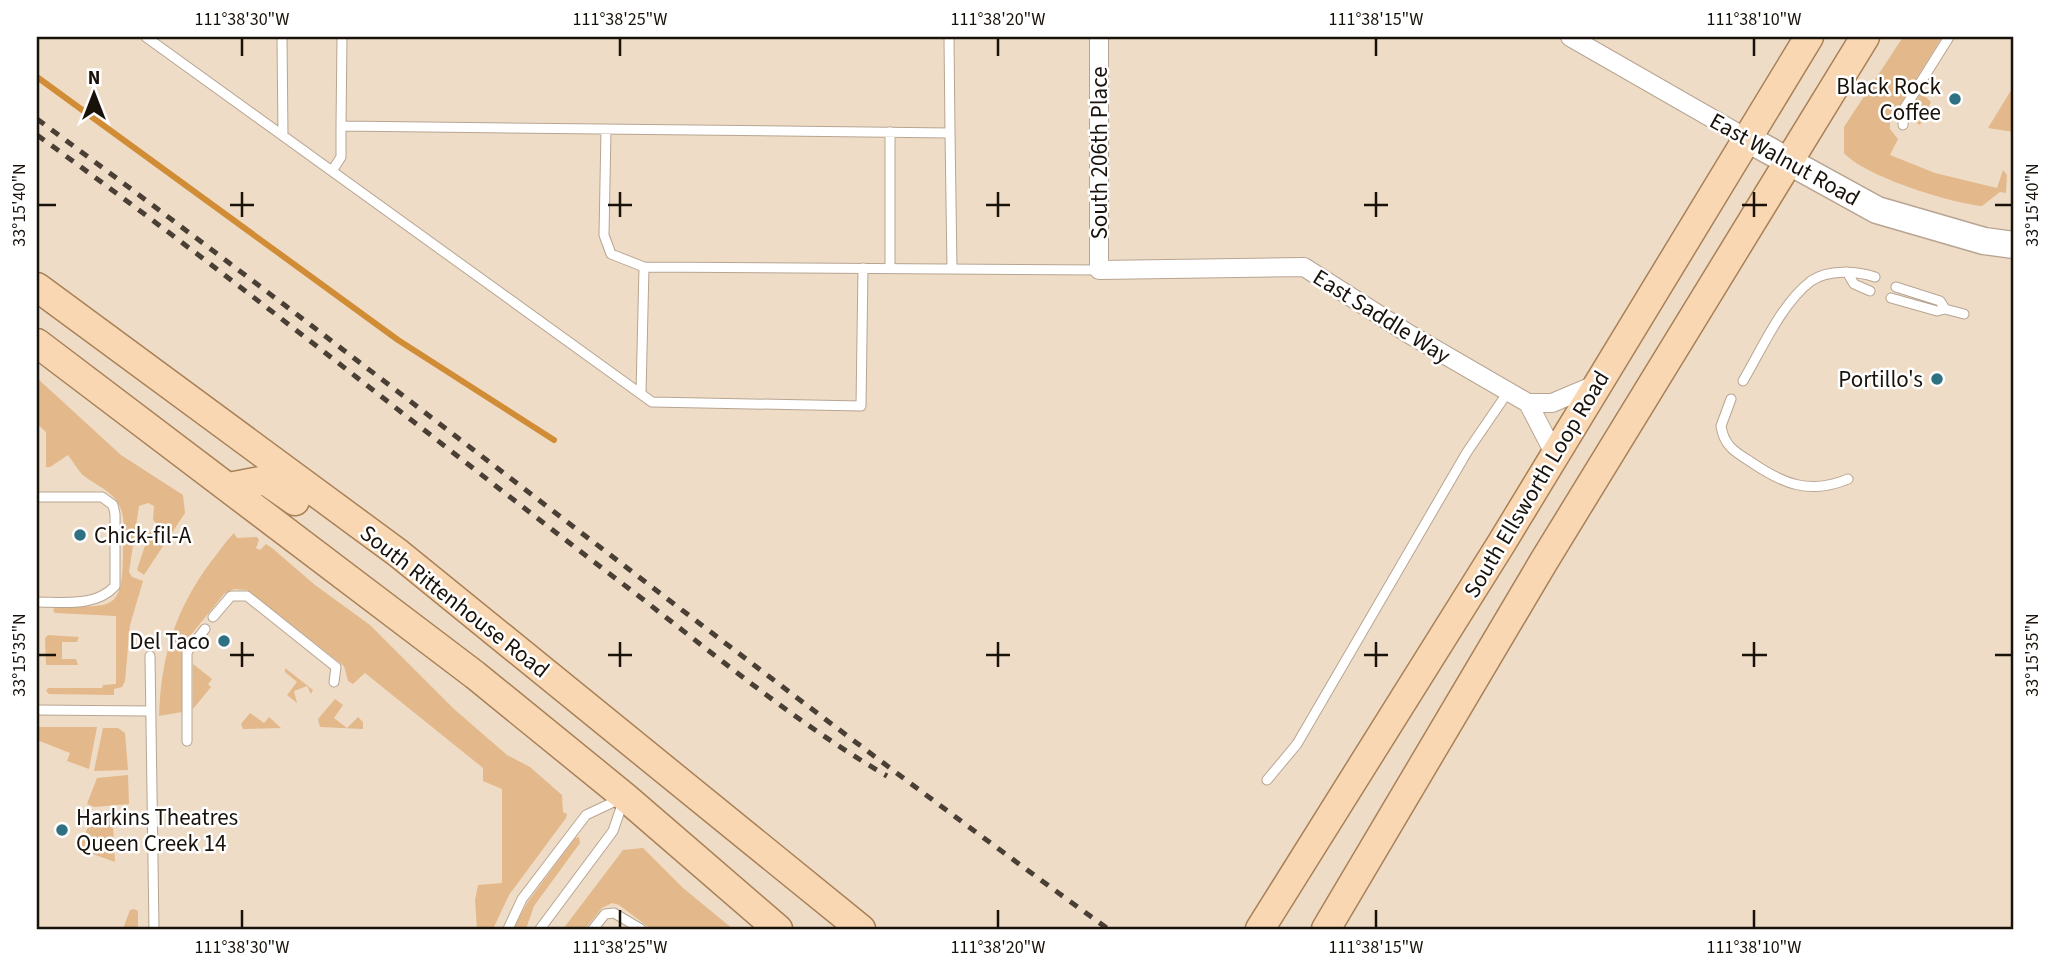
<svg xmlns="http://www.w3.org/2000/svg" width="2051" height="966" font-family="'Source Sans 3',sans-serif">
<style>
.green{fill:#e3b88a}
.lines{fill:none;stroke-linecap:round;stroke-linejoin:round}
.stream{stroke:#d18c36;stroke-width:6}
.lane-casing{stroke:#b7a592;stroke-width:11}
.street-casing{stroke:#b7a592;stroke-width:20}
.secondary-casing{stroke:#b7a592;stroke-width:29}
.primary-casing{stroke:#a88157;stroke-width:31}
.lane{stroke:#fff;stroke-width:9}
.street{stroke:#fff;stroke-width:18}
.secondary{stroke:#fff;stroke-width:26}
.primary{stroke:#f9d7b3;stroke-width:28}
.rail{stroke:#493f35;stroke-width:5;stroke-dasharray:9 9;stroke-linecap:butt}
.ticks{fill:none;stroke:#19120b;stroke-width:2.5}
.poi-dot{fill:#2e7182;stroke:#fff;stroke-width:2.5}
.labels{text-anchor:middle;stroke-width:5;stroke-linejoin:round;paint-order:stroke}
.poi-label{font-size:23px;fill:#19120b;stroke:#fff;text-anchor:end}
.street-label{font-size:23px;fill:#19120b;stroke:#fff}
.neatline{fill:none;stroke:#19120b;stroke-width:2.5}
.ticks-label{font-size:18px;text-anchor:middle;fill:#19120b}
</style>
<rect width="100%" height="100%" fill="#efdcc7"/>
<path class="green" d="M 1903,37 L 1942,37 L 1890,122 L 1890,129 L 1898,139 L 1890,155 L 1935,173 L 1997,188 L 2003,170 L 2007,175 L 2006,193 L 2000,192 L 1982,206 C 1950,203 1864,176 1844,153 L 1844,127 Z
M 1921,92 L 1931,102 L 1920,125 L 1915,122 L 1913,107 Z
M 2010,92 L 2014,92 L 2014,132 L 1988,128 Z
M 37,378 L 121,455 L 183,495 L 185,513 L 144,575 L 137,570 L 149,533 L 159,526 L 153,520 L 154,506 L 148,503 L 139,506 L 129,572 L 132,577 L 143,581 L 130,625 L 125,681 L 122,687 L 114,689 L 114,695 L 49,694 L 46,691 L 48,688 L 102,688 L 103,685 L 116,684 L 116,616 L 55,613 L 53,610 L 56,606 C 112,606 123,614 123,550 C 123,537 126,519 120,507 C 113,491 97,486 84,476 C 78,471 73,461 68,455 L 50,467 L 46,467 L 46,432 L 37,424 Z
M 234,533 L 237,538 L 257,537 L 259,540 L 256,548 L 260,550 L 266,544 L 272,548 L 315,585 L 370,625 L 454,709 L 507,755 L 530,767 L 562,795 L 563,812 L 567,814 L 566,818 L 509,895 L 493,929 L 477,929 L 475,900 L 478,885 L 502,883 L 502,789 L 483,781 L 483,768 L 365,673 L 353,684 L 348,681 L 344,666 L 247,590 L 234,589 L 224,594 L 182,646 L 182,712 L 159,716 C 161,657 175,610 210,563 C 218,553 225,542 234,533 Z
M 48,635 L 79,637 L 77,642 L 62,642 L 62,659 L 76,659 L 78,665 L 46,665 L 45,638 Z
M 193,664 L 212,679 L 208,684 L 211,687 L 193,709 Z
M 285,668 L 313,690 L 311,694 L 307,686 L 294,691 L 297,703 L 287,695 L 297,682 L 285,672 Z
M 335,699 L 343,705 L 334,718 L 347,728 L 358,717 L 363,722 L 363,729 L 320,727 L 318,719 Z
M 250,713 L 264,723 L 269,717 L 281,728 L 243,729 L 241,724 Z
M 97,727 L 89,769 L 67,761 L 70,753 L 37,740 L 37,727 Z
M 103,728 L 118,728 L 125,733 L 128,770 L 94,771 Z
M 128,775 L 129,804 L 94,807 L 87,804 L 97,778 Z
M 112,810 L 115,862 L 79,849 L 94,812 Z
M 579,837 L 580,843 L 534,906 L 526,929 L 513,929 L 527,903 L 575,838 Z
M 643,848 L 683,888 L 733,929 L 651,929 L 619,905 L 612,903 L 602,908 L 585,929 L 563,929 L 623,850 Z
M 134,909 L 138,911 L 138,929 L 123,929 L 130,910 Z"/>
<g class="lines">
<path class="stream" d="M 37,77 L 398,340 L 554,440"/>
<g class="lane-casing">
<path id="lane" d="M 146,37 L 652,402 L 861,406 L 863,268
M 282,37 L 283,136
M 342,37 L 341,126 L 950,133 L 949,37
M 1903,125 L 1904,109 L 1949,37
M 606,129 L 604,235 L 611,254 L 644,267 L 1099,270
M 950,133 L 952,269
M 332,171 L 341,157 L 341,126
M 890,268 L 890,132
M 1847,272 L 1854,284 L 1870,291
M 1896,287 L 1940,301 L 1945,309 L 1964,314
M 1891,298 L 1937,311 L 1945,309
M 1743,381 C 1762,349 1781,304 1811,281 C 1828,269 1857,271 1875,277
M 641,394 L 644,267
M 1731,399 L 1721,426 C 1724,446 1735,452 1751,462 C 1783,484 1810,495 1848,479
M 37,497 L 102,497 L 113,505 L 115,514 L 115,586 C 96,607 64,602 37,602
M 213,617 L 231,596 L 247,596 L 336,667 L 334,682
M 150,656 L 154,929
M 37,710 L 149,711
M 187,741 L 187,652 L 205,629
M 1267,780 L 1297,744 L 1467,452 L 1508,392
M 508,929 L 522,899 L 586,815 L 620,799
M 540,929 L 613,831 L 623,802
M 593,929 L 605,914 L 614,913 L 641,929"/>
</g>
<g class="street-casing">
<path id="street" d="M 1099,37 L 1099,270 L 1304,267 L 1409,334 L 1528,403 L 1552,403 L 1597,384
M 1570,37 L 1748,139
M 1528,403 L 1555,455"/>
</g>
<g class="secondary-casing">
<path id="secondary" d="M 1748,139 L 1877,210 L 1984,241 L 2014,245"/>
</g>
<g class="primary-casing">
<path id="primary" d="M 37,287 L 398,553 L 861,929
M 37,343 L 475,675 L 625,797 L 778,929
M 229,487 L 265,480 L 295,501
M 1260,929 L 1501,544 L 1809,37
M 1326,929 L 1544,561 L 1865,37"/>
</g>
<use href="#lane" class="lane"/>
<use href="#street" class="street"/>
<use href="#secondary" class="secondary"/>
<use href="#primary" class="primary"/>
<path class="rail" d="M 37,119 C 397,385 745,666 1108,929
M 37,135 C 235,278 425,433 619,581 C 707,648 791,720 887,776"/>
</g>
<path class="ticks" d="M 242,38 L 242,56M 620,38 L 620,56M 998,38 L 998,56M 1376,38 L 1376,56M 1754,38 L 1754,56M 242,192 L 242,217M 620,192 L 620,217M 998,192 L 998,217M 1376,192 L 1376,217M 1754,192 L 1754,217M 38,205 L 56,205M 230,205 L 254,205M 608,205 L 632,205M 986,205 L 1010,205M 1364,205 L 1388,205M 1742,205 L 1767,205M 1995,205 L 2012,205M 242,642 L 242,667M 620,642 L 620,667M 998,642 L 998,667M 1376,642 L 1376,667M 1754,642 L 1754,667M 38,655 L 56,655M 230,655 L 254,655M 608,655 L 632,655M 986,655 L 1010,655M 1364,655 L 1388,655M 1742,655 L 1767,655M 1995,655 L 2012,655M 242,910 L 242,928M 620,910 L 620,928M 998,910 L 998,928M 1376,910 L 1376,928M 1754,910 L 1754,928"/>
<g class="poi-dot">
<circle cx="1955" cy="99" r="7"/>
<circle cx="1937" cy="379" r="7"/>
<circle cx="80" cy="535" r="7"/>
<circle cx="224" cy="641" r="7"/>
<circle cx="62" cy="830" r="7"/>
</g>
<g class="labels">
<g class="poi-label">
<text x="1941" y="94">Black Rock<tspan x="1941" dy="26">Coffee</tspan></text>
<text x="1923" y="387">Portillo's</text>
<text x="94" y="543" text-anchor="start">Chick-fil-A</text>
<text x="210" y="649">Del Taco</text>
<text x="76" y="825" text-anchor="start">Harkins Theatres<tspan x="76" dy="26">Queen Creek 14</tspan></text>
</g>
<g class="street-label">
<text transform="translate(1099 153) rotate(-90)" y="8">South 206th Place</text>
<text transform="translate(1785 159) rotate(29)" y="8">East Walnut Road</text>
<text transform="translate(1382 316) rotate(32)" y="8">East Saddle Way</text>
<text transform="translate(1536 484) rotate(-59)" y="8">South Ellsworth Loop Road</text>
<text transform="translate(455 601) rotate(38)" y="8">South Rittenhouse Road</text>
</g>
</g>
<rect width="2051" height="966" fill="none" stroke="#ffffff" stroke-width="77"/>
<g transform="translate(94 94)" stroke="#ffffff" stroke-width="5" paint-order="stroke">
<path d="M0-5L12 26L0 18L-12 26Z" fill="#19120b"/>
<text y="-10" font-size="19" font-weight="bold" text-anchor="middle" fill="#19120b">N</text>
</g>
<rect x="38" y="38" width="1974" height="890" class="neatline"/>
<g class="ticks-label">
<text x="242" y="25">111°38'30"W</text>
<text x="620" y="25">111°38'25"W</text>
<text x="998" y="25">111°38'20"W</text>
<text x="1376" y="25">111°38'15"W</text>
<text x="1754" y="25">111°38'10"W</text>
<text transform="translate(19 205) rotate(-90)" y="6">33°15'40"N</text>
<text transform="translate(2032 205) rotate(-90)" y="6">33°15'40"N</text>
<text transform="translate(19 655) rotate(-90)" y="6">33°15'35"N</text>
<text transform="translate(2032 655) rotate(-90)" y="6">33°15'35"N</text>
<text x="242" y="953">111°38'30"W</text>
<text x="620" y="953">111°38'25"W</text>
<text x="998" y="953">111°38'20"W</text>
<text x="1376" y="953">111°38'15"W</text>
<text x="1754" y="953">111°38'10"W</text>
</g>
</svg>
